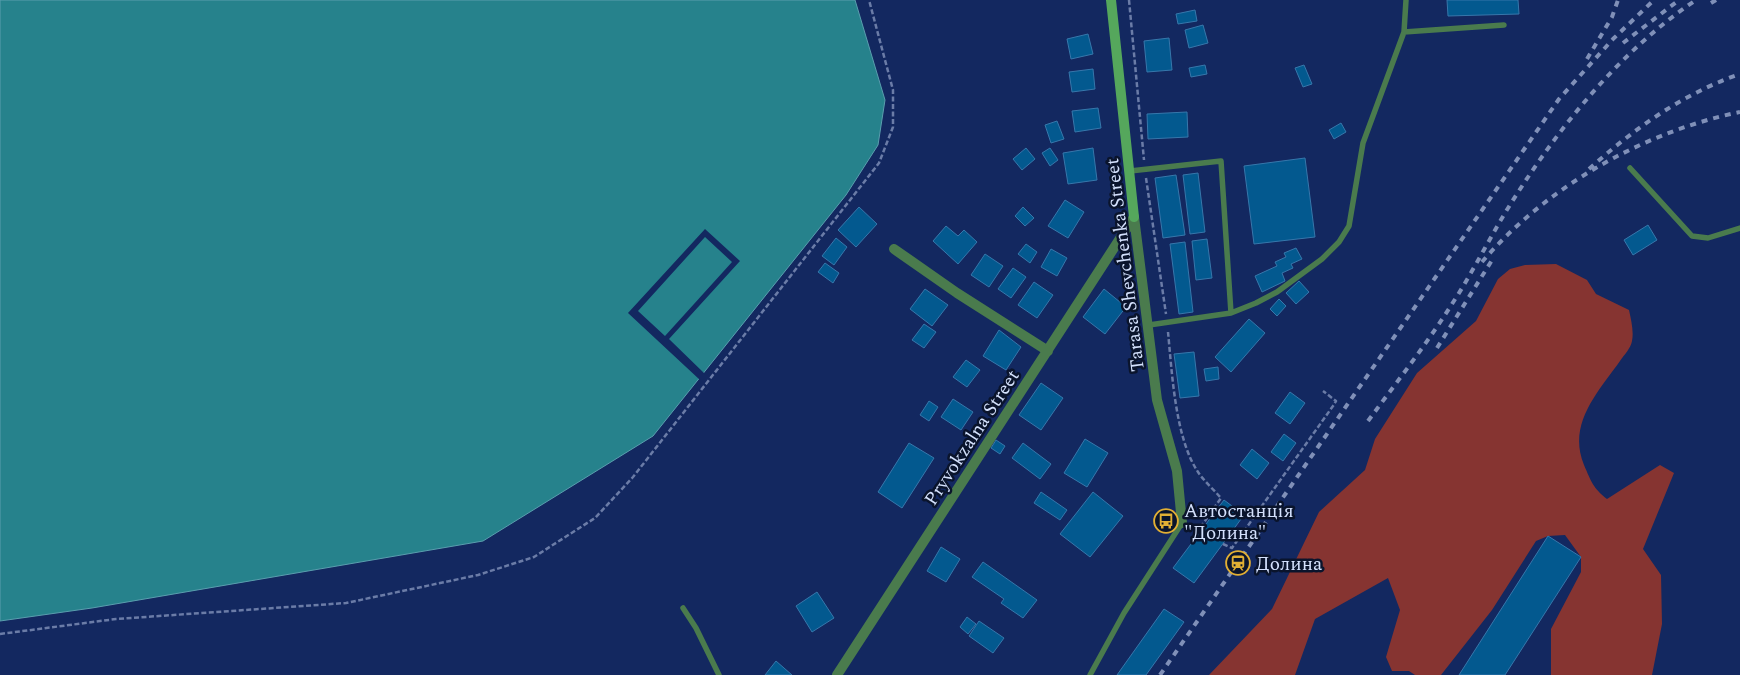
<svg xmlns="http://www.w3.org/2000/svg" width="1740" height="675" font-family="Spectral,serif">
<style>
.green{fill:#863431}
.water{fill:#26828c;stroke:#5a9eae}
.pier{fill:#132860;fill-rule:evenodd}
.building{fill:#03598f;stroke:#3777ab}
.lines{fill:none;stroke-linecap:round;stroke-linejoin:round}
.path{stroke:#6b7ca7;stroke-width:2.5;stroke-dasharray:5 2.5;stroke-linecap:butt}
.lane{stroke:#4a7b4d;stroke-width:5.5}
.street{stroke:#4a7b4d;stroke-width:10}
.secondary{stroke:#55a75c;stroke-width:10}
.rail{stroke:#8090b8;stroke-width:4;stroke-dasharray:6 6;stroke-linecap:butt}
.labels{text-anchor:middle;stroke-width:5;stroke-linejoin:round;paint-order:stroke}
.street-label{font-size:19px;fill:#d4e1fd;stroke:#0a142c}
.poi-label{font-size:19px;fill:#d4e1fd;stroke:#0a142c;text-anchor:start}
</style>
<rect width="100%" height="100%" fill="#132860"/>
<path class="green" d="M 1556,264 L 1587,280 L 1596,294 L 1629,310 C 1631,320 1634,331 1632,341 C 1631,348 1624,355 1620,361 C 1598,392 1567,424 1584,465 C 1591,481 1593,488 1607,499 L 1660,465 L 1674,473 L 1643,549 L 1661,575 L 1662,624 L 1652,675 L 1551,675 L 1551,629 L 1581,572 L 1581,557 L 1565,535 L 1548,536 L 1536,541 L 1492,610 L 1441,675 L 1415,675 L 1409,671 L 1392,671 L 1386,657 L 1400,610 L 1388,578 L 1315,619 L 1295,675 L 1209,675 L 1272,609 L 1319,512 L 1365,470 L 1375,439 L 1417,373 L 1476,321 L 1498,279 L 1510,269 L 1525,265 Z"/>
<path class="water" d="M 0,0 L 855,0 L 885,100 L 878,145 L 846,195 L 653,436 L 483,541 L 92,608 L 0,621 Z"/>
<path class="pier" d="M 705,229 L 740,261 L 669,339 L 705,374 L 700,380 L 628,313 ZM 705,237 L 732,262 L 665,336 L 638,311 Z"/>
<path class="building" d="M 1447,0 L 1518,0 L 1519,14 L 1448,16 Z
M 1195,10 L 1197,21 L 1178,24 L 1176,14 Z
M 1203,25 L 1208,43 L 1189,48 L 1185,30 Z
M 1088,34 L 1093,54 L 1071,59 L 1067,39 Z
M 1169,38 L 1172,70 L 1147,72 L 1144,41 Z
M 1205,65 L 1207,74 L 1191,77 L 1189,68 Z
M 1304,65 L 1312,84 L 1303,87 L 1295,68 Z
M 1093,69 L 1095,89 L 1072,92 L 1069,72 Z
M 1098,108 L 1101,128 L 1075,132 L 1072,111 Z
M 1187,112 L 1188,137 L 1148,139 L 1147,114 Z
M 1057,121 L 1064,139 L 1051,143 L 1045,125 Z
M 1341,123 L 1346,132 L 1334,139 L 1329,130 Z
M 1026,148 L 1035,159 L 1022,170 L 1013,159 Z
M 1050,148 L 1058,160 L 1050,166 L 1042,153 Z
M 1093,148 L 1097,180 L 1068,184 L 1063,153 Z
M 1305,158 L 1315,237 L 1254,244 L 1244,166 Z
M 1198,173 L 1205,232 L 1190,234 L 1183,175 Z
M 1176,175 L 1185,235 L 1163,238 L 1155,178 Z
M 1065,200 L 1084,212 L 1068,238 L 1048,226 Z
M 859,207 L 877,224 L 856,247 L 838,230 Z
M 1023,207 L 1034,218 L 1025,226 L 1015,216 Z
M 1648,225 L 1657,240 L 1633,255 L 1624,240 Z
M 946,226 L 958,236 L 964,230 L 977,242 L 958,264 L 933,241 Z
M 836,238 L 847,247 L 834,265 L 822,256 Z
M 1207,239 L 1212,278 L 1196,280 L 1192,241 Z
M 1185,242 L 1193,312 L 1179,314 L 1170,244 Z
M 1026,244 L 1037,252 L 1030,263 L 1018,254 Z
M 1296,248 L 1302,259 L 1291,264 L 1293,268 L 1282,273 L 1285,281 L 1262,292 L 1255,276 L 1277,266 L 1275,262 L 1286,257 L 1284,253 Z
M 1051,249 L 1067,258 L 1057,276 L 1041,267 Z
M 985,254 L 1003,266 L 989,287 L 971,275 Z
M 825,263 L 839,273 L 833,283 L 818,272 Z
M 1013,268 L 1026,277 L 1011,298 L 998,289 Z
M 1299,281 L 1309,292 L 1296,304 L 1286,293 Z
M 1034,282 L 1053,295 L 1037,318 L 1018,305 Z
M 925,289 L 948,305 L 932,326 L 910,309 Z
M 1104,289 L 1126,307 L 1105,334 L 1083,317 Z
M 1279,299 L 1286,306 L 1277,316 L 1270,309 Z
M 1249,319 L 1265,333 L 1231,372 L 1215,357 Z
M 924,324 L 936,332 L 924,348 L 912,340 Z
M 999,330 L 1021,347 L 1006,370 L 983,356 Z
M 1194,352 L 1199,396 L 1180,398 L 1174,354 Z
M 966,360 L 980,370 L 967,387 L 953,377 Z
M 1218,367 L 1219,379 L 1206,381 L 1204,369 Z
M 1041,383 L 1063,398 L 1041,430 L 1019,415 Z
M 1290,392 L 1305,403 L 1290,424 L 1275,413 Z
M 953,399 L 973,412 L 961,430 L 941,417 Z
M 929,401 L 938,407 L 929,421 L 920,415 Z
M 1284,434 L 1296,443 L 1283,461 L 1271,452 Z
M 1085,439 L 1108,453 L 1087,487 L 1064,473 Z
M 996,440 L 1005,446 L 1000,454 L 991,448 Z
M 909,443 L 934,458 L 902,508 L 878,492 Z
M 1023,443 L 1051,464 L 1040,479 L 1012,458 Z
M 1252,449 L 1269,463 L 1257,479 L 1240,465 Z
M 1041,492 L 1067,510 L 1060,520 L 1034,503 Z
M 1093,492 L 1123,516 L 1090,557 L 1060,534 Z
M 1224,500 L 1244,515 L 1194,583 L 1173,568 Z
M 1548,536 L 1581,557 L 1505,675 L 1459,675 Z
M 941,547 L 960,559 L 946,582 L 927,571 Z
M 983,562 L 1037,600 L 1023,618 L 1001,603 L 1004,599 L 972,577 Z
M 817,592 L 834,618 L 812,632 L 796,606 Z
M 1164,609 L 1184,622 L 1146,675 L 1117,675 Z
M 967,617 L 976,624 L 968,634 L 960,627 Z
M 979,621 L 1004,638 L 993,653 L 969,636 Z
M 776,661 L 792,675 L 765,675 Z"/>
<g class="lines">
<path class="path" d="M 1129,0 L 1144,160
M 1146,178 L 1166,314
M 1168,332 C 1172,372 1175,438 1198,472 C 1204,481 1214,490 1221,498 L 1200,528 L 1202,529
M 1223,544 L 1232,548 L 1333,406 L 1336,401 L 1323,391
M 0,634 L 116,619 L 346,603 L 478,575 L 534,557 L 595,518 L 633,477 L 879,163 L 893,127 L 893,90 L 869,0"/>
<path class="lane" d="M 1404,32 L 1504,25
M 1630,168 L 1692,236 L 1708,238 L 1740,228
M 1130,171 L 1221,161 L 1231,313
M 1149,325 L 1231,313 L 1256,303 L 1277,292 L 1322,259 L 1339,242 L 1349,226 L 1363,143 L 1404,32 L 1406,0
M 683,608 L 696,628 L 719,675
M 1090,675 L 1124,613 L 1182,523"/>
<path class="street" d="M 1134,217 L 1157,400 L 1177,471 L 1182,523
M 894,249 L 957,293 L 1048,351
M 837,675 L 1134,217"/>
<path class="secondary" d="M 1111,0 L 1134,217"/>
<path class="rail" d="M 1711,3 L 1716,0
M 1623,43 L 1679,0
M 1587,59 L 1612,17 L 1618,0
M 1589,169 C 1634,129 1682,94 1740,74
M 1482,262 C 1546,187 1643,132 1740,112
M 1437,348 L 1494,257
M 1368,421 C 1396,383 1426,345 1452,304 C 1471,275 1487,243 1505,213 C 1554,133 1617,53 1696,0
M 1160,675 L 1559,99 L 1613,39 L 1654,0"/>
</g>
<defs>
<g id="bus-ring" transform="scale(1.25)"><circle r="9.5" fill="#0a142c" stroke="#e1af34" stroke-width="1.5"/><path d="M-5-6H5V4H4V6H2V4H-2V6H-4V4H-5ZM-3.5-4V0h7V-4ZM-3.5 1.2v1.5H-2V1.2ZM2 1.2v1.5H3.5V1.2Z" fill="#e1af34"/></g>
<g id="station-ring" transform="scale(1.25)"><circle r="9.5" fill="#0a142c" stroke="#e1af34" stroke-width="1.5"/><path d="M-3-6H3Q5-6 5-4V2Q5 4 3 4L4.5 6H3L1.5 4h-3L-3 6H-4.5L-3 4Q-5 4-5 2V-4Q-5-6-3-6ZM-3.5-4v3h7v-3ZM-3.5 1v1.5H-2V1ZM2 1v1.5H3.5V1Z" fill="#e1af34"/></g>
</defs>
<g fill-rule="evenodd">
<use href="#bus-ring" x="1166" y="521"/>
<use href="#station-ring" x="1238" y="563"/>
</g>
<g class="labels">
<g class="street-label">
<text transform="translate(1124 265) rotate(-97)" y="7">Tarasa Shevchenka Street</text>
<text transform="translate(971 437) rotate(-57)" y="7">Pryvokzalna Street</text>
</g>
<g class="poi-label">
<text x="1184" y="517">Автостанція<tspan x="1184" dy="22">"Долина"</tspan></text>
<text x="1256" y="570">Долина</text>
</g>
</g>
</svg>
